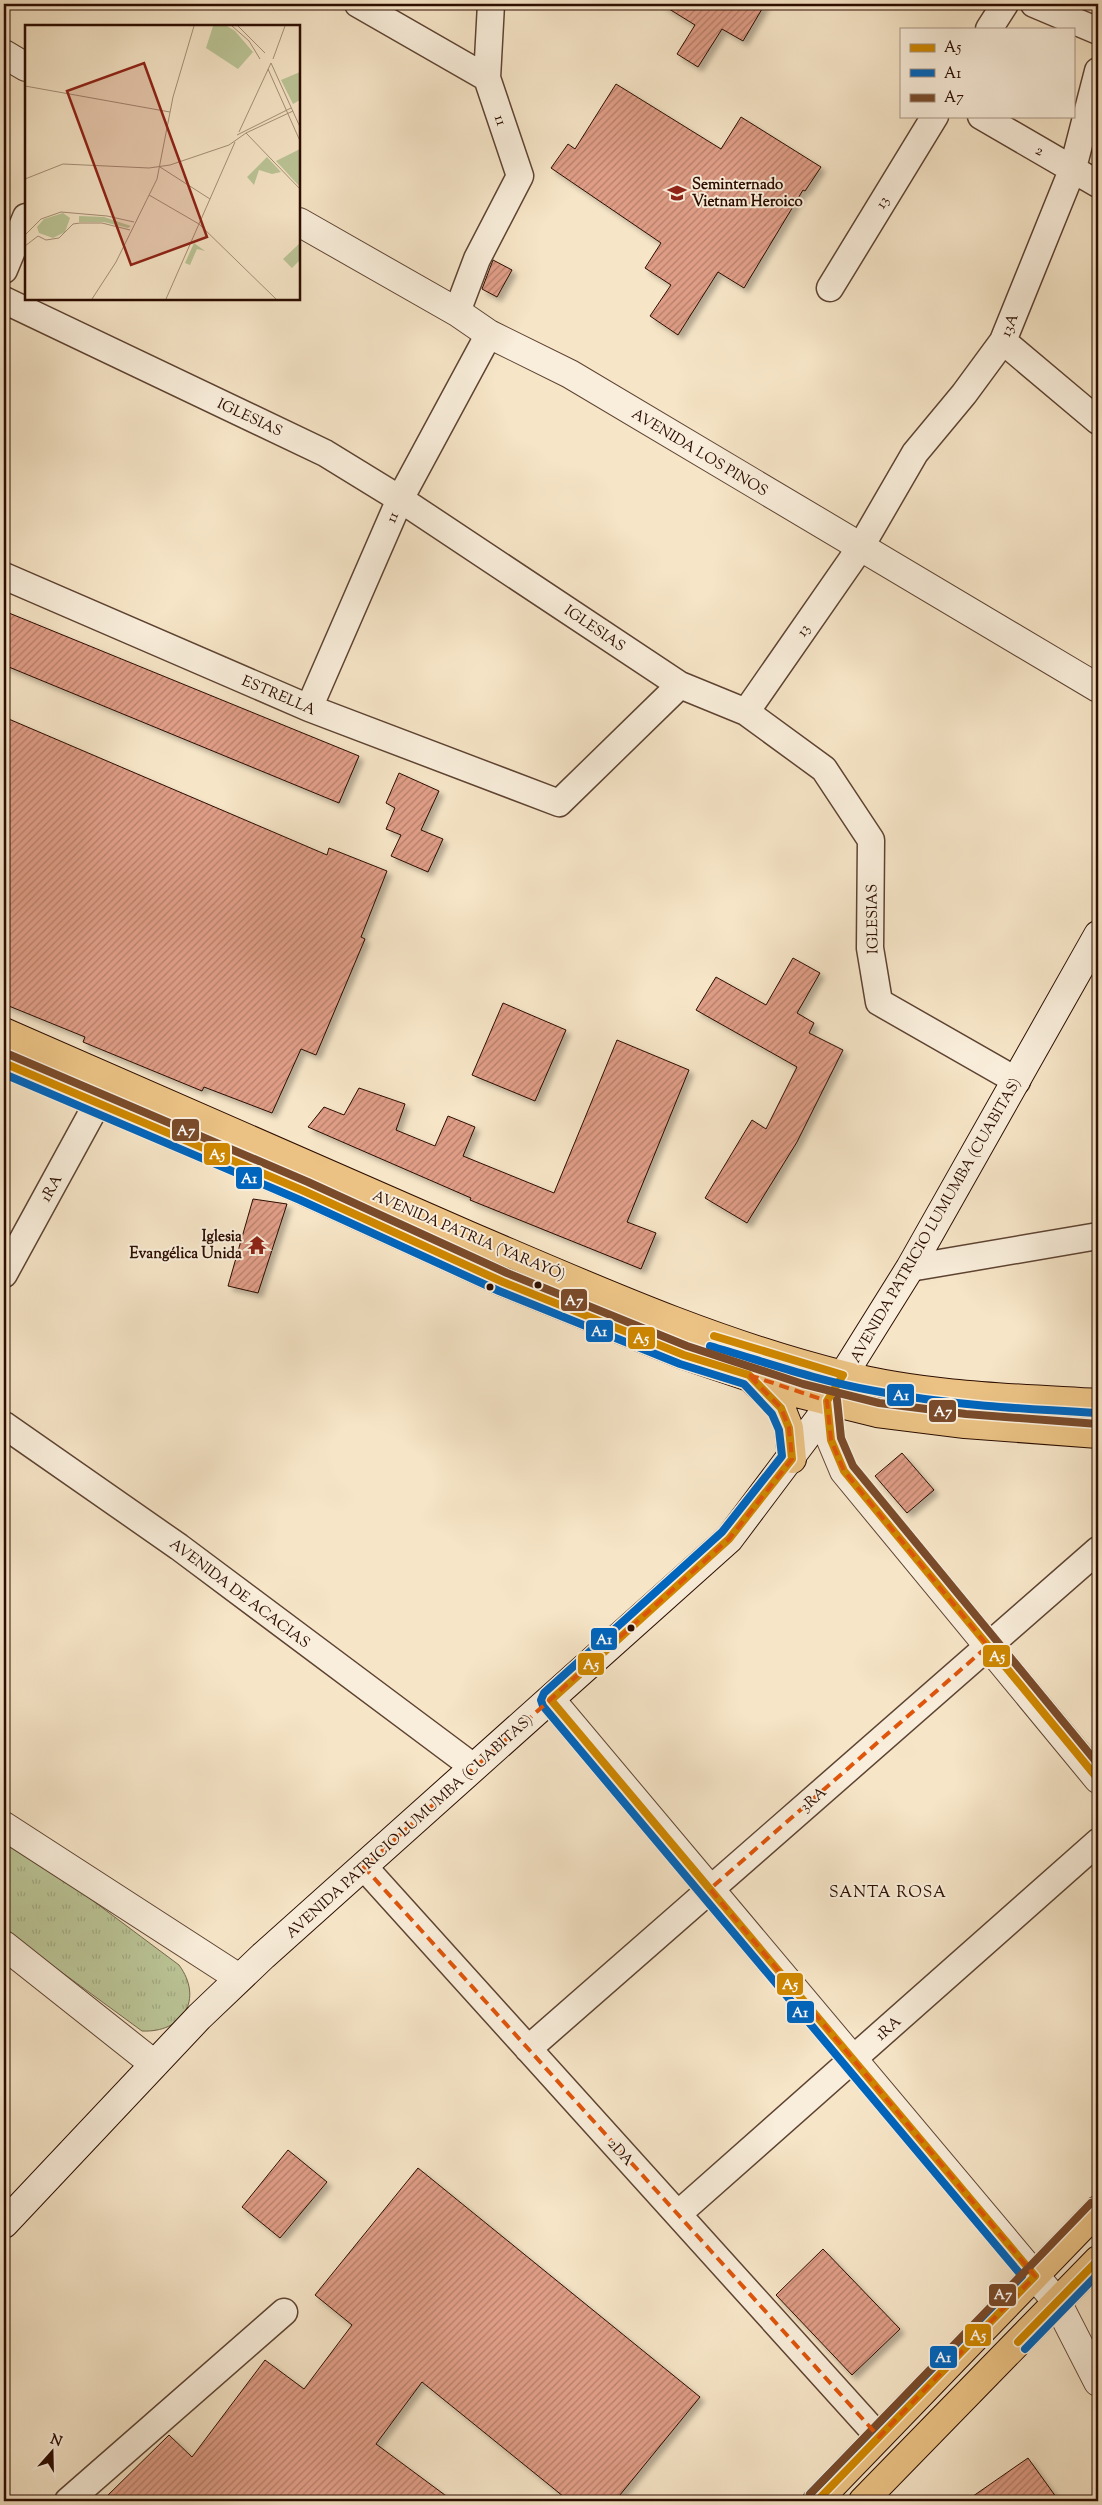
<svg xmlns="http://www.w3.org/2000/svg" width="1102" height="2505" font-family="'Sorts Mill Goudy',serif">
<style>
.grass{fill:url(#grass-tufts);stroke:#74694c}
.building{fill:url(#building-hatch);stroke:#2c0d00;filter:url(#shadow)}
.lines{fill:none;stroke-linecap:round;stroke-linejoin:round}
.minor-casing{stroke:#5e4332;stroke-width:29}
.tertiary-casing{stroke:#5e4332;stroke-width:30}
.secondary-casing{stroke:#2c0d00;stroke-width:30}
.primary-casing{stroke:#2c0d00;stroke-width:30}
.minor{stroke:#f9eedb;stroke-width:26}
.tertiary{stroke:#f9eedb;stroke-width:28}
.secondary{stroke:#f9eedb;stroke-width:28}
.primary{stroke:#ebc284;stroke-width:28}
.bus-1-casing{stroke:#f9eedb;stroke-width:11}
.bus-2-casing{stroke:#f9eedb;stroke-width:11}
.bus-3-casing{stroke:#f9eedb;stroke-width:11}
.bus-1{stroke:#ce8700;stroke-width:8}
.bus-2{stroke:#0065bd;stroke-width:8}
.bus-3{stroke:#7a4b2a;stroke-width:8}
.marked{fill:none;stroke:#df550b;stroke-width:4;stroke-dasharray:10 6;stroke-linejoin:round}
.bus-dot{fill:#2c0d00;stroke:#f9eedb;stroke-width:2}
.labels{text-anchor:middle;stroke-width:4;stroke-linejoin:round;paint-order:stroke}
.street-label{font-size:15px;fill:#2c0d00;stroke:#f9eedb}
.poi-label{font-size:15px;font-weight:bold;fill:#2c0d00;stroke:#f9eedb;text-anchor:start}
.neighbourhood-label{font-size:16px;letter-spacing:1px;fill:#2c0d00;stroke:#f9eedb}
.inset-road{fill:none;stroke:#a58f77;stroke-width:1}
.view{fill:#8f2418;fill-opacity:0.15;stroke:#8f2418;stroke-width:2.5}
.inset-edge{fill:none;stroke:#2c0d00;stroke-width:2.5}
.line-badge{stroke:#f9eedb;stroke-width:2}
.badge-label{font-size:14px;text-anchor:middle;font-weight:bold;fill:#fff}
</style>
<defs>
<pattern id="grass-tufts" width="24" height="20" patternUnits="userSpaceOnUse" patternTransform="scale(1.25)"><rect width="24" height="20" fill="#bbc597"/><path d="M3 7l-1-3M5 7V3M7 7l1-3M15 17l-1-3M17 17v-4M19 17l1-3" fill="none" stroke="#a1a880"/></pattern>
<pattern id="building-hatch" width="6" height="6" patternUnits="userSpaceOnUse" patternTransform="scale(1.25)"><rect width="6" height="6" fill="#df9d86"/><path d="M-1 1l2-2M0 6l6-6M5 7l2-2" fill="none" stroke="#b57e6b"/></pattern>
<filter id="shadow"><feDropShadow dx="4.5" dy="4.5" stdDeviation="2.5" flood-color="#0004"/></filter>
</defs>
<rect width="100%" height="100%" fill="#f6e5c7"/>
<filter id="stains"><feTurbulence type="fractalNoise" baseFrequency=".004" numOctaves="4"/><feColorMatrix values="0 0 0 0 .2 0 0 0 0 .09 0 0 0 0 .02 0 0 0 .5 -.17"/></filter>
<radialGradient id="worn" r=".72"><stop offset=".6" stop-color="#630" stop-opacity="0"/><stop offset="1" stop-color="#630" stop-opacity=".3"/></radialGradient>
<path class="grass" d="M 4,1841 L 45,1865 L 179,1965 C 204,1999 183,2033 142,2031 L 4,1930 Z"/>
<path class="building" d="M 661,4 L 765,4 L 743,41 L 722,29 L 698,67 L 677,54 L 695,25 Z
M 616,84 L 721,149 L 741,117 L 821,167 L 805,191 L 803,190 L 744,288 L 718,272 L 678,335 L 650,316 L 671,285 L 645,268 L 661,243 L 551,168 L 568,144 L 575,149 Z
M 493,260 L 512,270 L 497,297 L 482,289 Z
M 4,611 L 359,756 L 339,803 L 4,665 Z
M 4,717 L 327,855 L 329,848 L 387,871 L 361,937 L 365,939 L 316,1055 L 301,1049 L 272,1113 L 204,1087 L 202,1091 L 83,1042 L 85,1037 L 4,1004 Z
M 399,773 L 439,791 L 421,830 L 443,839 L 428,872 L 391,856 L 401,835 L 386,829 L 395,808 L 386,803 Z
M 793,958 L 820,973 L 797,1013 L 814,1023 L 809,1033 L 843,1050 L 797,1142 L 747,1223 L 705,1198 L 752,1120 L 766,1129 L 797,1067 L 696,1010 L 716,977 L 766,1005 Z
M 503,1003 L 566,1030 L 535,1101 L 472,1075 Z
M 617,1040 L 689,1070 L 627,1222 L 656,1233 L 641,1269 L 470,1200 L 471,1198 L 308,1127 L 324,1107 L 344,1115 L 359,1088 L 405,1104 L 396,1130 L 435,1146 L 448,1116 L 475,1127 L 463,1156 L 554,1193 Z
M 253,1199 L 287,1204 L 258,1293 L 228,1286 Z
M 902,1453 L 934,1490 L 907,1513 L 875,1476 Z
M 288,2150 L 327,2182 L 280,2238 L 242,2207 Z
M 418,2168 L 700,2397 L 615,2501 L 569,2501 L 422,2382 L 376,2444 L 453,2501 L 102,2501 L 169,2435 L 192,2457 L 265,2360 L 304,2389 L 352,2325 L 315,2295 Z
M 823,2249 L 900,2329 L 852,2375 L 776,2295 Z
M 1028,2458 L 1059,2501 L 966,2501 Z"/>
<g class="lines">
<g class="minor-casing">
<path id="minor" d="M 358,4 L 487,78
M 1034,4 L 1098,31
M 989,29 L 1005,4
M 981,116 L 1098,184
M 4,270 L 26,217
M 830,288 L 935,116
M 4,300 L 325,453 L 400,499 L 680,685 L 746,712 L 824,769 L 871,840 L 870,948 L 879,1002 L 1017,1081
M 457,312 L 477,259 L 520,176 L 487,78 L 491,4
M 1003,341 L 1098,421
M 4,576 L 309,708 L 559,803 L 680,685
M 309,708 L 400,499 L 489,334
M 746,712 L 860,548 L 915,453 L 964,394 L 1003,341 L 1073,168 L 1098,71
M 910,1268 L 1098,1236
M 4,1274 L 98,1102
M 4,1425 L 179,1547 L 472,1766
M 364,1867 L 879,2437
M 528,2049 L 1098,1550
M 678,2214 L 1098,1842
M 68,2501 L 284,2312"/>
</g>
<g class="tertiary-casing">
<path id="tertiary" d="M 4,54 L 26,67
M 299,222 L 457,312 L 489,334 L 570,374 L 1098,688
M 827,1401 L 831,1440 L 844,1471 L 1098,1779
M 551,1700 L 1057,2302 L 1098,2382
M 4,1826 L 239,1978
M 4,1945 L 154,2064"/>
</g>
<g class="secondary-casing">
<path id="secondary" d="M 4,2224 L 199,2017 L 263,1956 L 729,1539 L 820,1418 L 827,1401 L 910,1268 L 1098,935"/>
</g>
<g class="primary-casing">
<path id="primary" d="M 4,1032 C 159,1100 314,1169 470,1236 C 592,1288 714,1343 843,1375 C 926,1396 1013,1398 1098,1403
M 4,1063 L 304,1191 L 503,1282 L 684,1355 L 800,1394 L 877,1413 L 965,1424 L 1098,1434
M 755,1382 L 781,1408 L 789,1428 L 792,1459
M 817,2501 L 1098,2210
M 863,2501 L 1098,2260"/>
</g>
<use href="#minor" class="minor"/>
<use href="#tertiary" class="tertiary"/>
<use href="#secondary" class="secondary"/>
<use href="#primary" class="primary"/>
<g class="bus-1-casing">
<path id="bus-1" d="M 4,1063 L 304,1191 L 503,1282 L 684,1355 L 749,1375 L 781,1408 L 789,1428 L 792,1459 L 729,1539 L 551,1700 L 1035,2276 L 817,2501
M 714,1336 L 843,1375 L 827,1401 L 831,1440 L 844,1471 L 1098,1779
M 1018,2342 L 1098,2260"/>
</g>
<g class="bus-2-casing">
<path id="bus-2" d="M 4,1074 L 300,1200 L 499,1291 L 680,1364 L 744,1384 L 772,1414 L 779,1430 L 782,1456 L 722,1532 L 544,1693 L 541,1700 L 543,1706 L 1022,2276 L 810,2494
M 710,1346 C 765,1362 818,1381 875,1391 C 948,1405 1023,1409 1097,1413
M 1025,2349 L 1098,2274"/>
</g>
<g class="bus-3-casing">
<path id="bus-3" d="M 8,1054 L 308,1182 L 507,1273 L 687,1346 L 803,1384 L 879,1403 L 966,1414 L 1098,1424
M 837,1400 L 841,1438 L 853,1466 L 1098,1764
M 810,2494 L 1091,2203"/>
</g>
<use href="#bus-1" class="bus-1"/>
<use href="#bus-2" class="bus-2"/>
<use href="#bus-3" class="bus-3"/>
</g>
<path class="marked" d="M 749,1375 L 827,1401 L 831,1440 L 844,1471 L 988,1646 L 710,1889 L 1035,2276 L 879,2437 L 364,1867 L 729,1539 L 792,1459 L 789,1428 L 781,1408 Z"/>
<defs>
<g id="school-bare" transform="scale(1.5)"><path d="M0-5L7-2L0 1L-7-2ZM-4 1L0 2.5L4 1V4Q0 6-4 4Z" fill="#8f2418" stroke="#f9eedb" stroke-width="2.5" paint-order="stroke"/></g>
<g id="temple-bare" transform="scale(1.5)"><path d="M0-6L5-2H3V0L6.5 2.5H4V6H1.5V3h-3V6H-4V2.5H-6.5L-3 0V-2H-5Z" fill="#8f2418" stroke="#f9eedb" stroke-width="2.5" paint-order="stroke"/></g>
</defs>
<g fill-rule="evenodd">
<use href="#school-bare" x="677" y="193"/>
<use href="#temple-bare" x="257" y="1245"/>
</g>
<g class="bus-dot">
<circle cx="538" cy="1285" r="4.5"/>
<circle cx="490" cy="1287" r="4.5"/>
<circle cx="631" cy="1628" r="4.5"/>
</g>
<g class="labels">
<g class="street-label">
<text transform="translate(501 120) rotate(71)" y="5">11</text>
<text transform="translate(1040 150) rotate(29)" y="5">2</text>
<text transform="translate(882 202) rotate(-58)" y="5">13</text>
<text transform="translate(1009 325) rotate(-68)" y="5">13A</text>
<text transform="translate(250 417) rotate(25)" y="5">IGLESIAS</text>
<text transform="translate(700 452) rotate(31)" y="5">AVENIDA LOS PINOS</text>
<text transform="translate(392 517) rotate(-67)" y="5">11</text>
<text transform="translate(595 628) rotate(34)" y="5">IGLESIAS</text>
<text transform="translate(803 630) rotate(-55)" y="5">13</text>
<text transform="translate(279 695) rotate(23)" y="5">ESTRELLA</text>
<text transform="translate(872 919) rotate(-91)" y="5">IGLESIAS</text>
<text transform="translate(51 1188) rotate(-61)" y="5">1RA</text>
<text transform="translate(935 1220) rotate(-60)" y="5">AVENIDA PATRICIO LUMUMBA (CUABITAS)</text>
<text transform="translate(469 1235) rotate(23)" y="5">AVENIDA PATRIA (YARAYÓ)</text>
<text transform="translate(240 1593) rotate(37)" y="5">AVENIDA DE ACACIAS</text>
<text transform="translate(813 1799) rotate(-41)" y="5">3RA</text>
<text transform="translate(409 1826) rotate(-42)" y="5">AVENIDA PATRICIO LUMUMBA (CUABITAS)</text>
<text transform="translate(888 2028) rotate(-42)" y="5">1RA</text>
<text transform="translate(621 2152) rotate(48)" y="5">2DA</text>
</g>
<g class="poi-label">
<text x="692" y="189">Seminternado<tspan x="692" dy="17">Vietnam Heroico</tspan></text>
<text x="242" y="1241" text-anchor="end">Iglesia<tspan x="242" dy="17">Evangélica Unida</tspan></text>
</g>
<g class="neighbourhood-label">
<text x="888" y="1897">SANTA ROSA</text>
</g>
</g>
<g transform="translate(25 25)">
<rect width="275" height="275" fill="#f6e5c7"/>
<path d="M 188,1 L 202,1 L 210,6 L 228,27 L 213,44 L 181,23 ZM 275,47 L 275,75 L 268,79 L 256,55 ZM 275,124 L 275,162 L 251,136 ZM 242,132 L 256,147 L 247,149 L 234,145 L 229,160 L 222,152 ZM 38,188 L 45,193 L 40,207 L 28,213 L 14,208 L 12,202 L 19,194 ZM 54,191 L 79,192 L 106,201 L 103,203 L 79,197 L 54,197 ZM 169,218 L 180,226 L 172,224 L 165,240 L 160,238 ZM 275,218 L 275,235 L 267,243 L 258,234 Z" fill="#bbc597"/>
<path d="M 30,191 L 38,193 L 33,208 L 15,202 L 20,195 Z" fill="#bbc597"/>
<path class="inset-road" d="M 207,1 L 224,16 L 235,34M 213,1 L 240,28M 248,34 L 260,1M 246,38 L 275,102M 243,44 L 275,116M 0,61 L 145,87M 214,107 L 246,38M 221,108 L 275,164M 212,110 L 266,83M 135,142 L 185,174M 0,154 L 38,139 L 124,143 L 145,140 L 204,120 L 221,108 L 268,86M 124,170 L 174,199 L 251,274M 0,210 L 16,194 L 36,187 L 82,191 L 109,197M 0,221 L 13,211 L 21,215 L 34,213 L 48,199 L 55,198 L 77,198 L 105,205M 67,274 L 91,237 L 132,154 L 148,72 L 169,1M 141,274 L 210,117"/>
<path class="view" d="M 119,38 L 182,212 L 106,240 L 42,66 Z"/>
<rect width="275" height="275" class="inset-edge"/>
</g>
<g class="line-badge">
<rect x="171" y="1118" width="29" height="24" rx="5" fill="#7a4b2a"/>
<rect x="203" y="1142" width="28" height="24" rx="5" fill="#ce8700"/>
<rect x="235" y="1166" width="28" height="24" rx="5" fill="#0065bd"/>
<rect x="560" y="1288" width="28" height="24" rx="5" fill="#7a4b2a"/>
<rect x="585" y="1319" width="29" height="24" rx="5" fill="#0065bd"/>
<rect x="627" y="1326" width="29" height="24" rx="5" fill="#ce8700"/>
<rect x="886" y="1383" width="29" height="24" rx="5" fill="#0065bd"/>
<rect x="928" y="1399" width="29" height="24" rx="5" fill="#7a4b2a"/>
<rect x="590" y="1627" width="28" height="24" rx="5" fill="#0065bd"/>
<rect x="982" y="1644" width="29" height="24" rx="5" fill="#ce8700"/>
<rect x="577" y="1652" width="28" height="24" rx="5" fill="#ce8700"/>
<rect x="776" y="1972" width="28" height="24" rx="5" fill="#ce8700"/>
<rect x="786" y="2000" width="29" height="24" rx="5" fill="#0065bd"/>
<rect x="988" y="2283" width="29" height="24" rx="5" fill="#7a4b2a"/>
<rect x="964" y="2323" width="28" height="24" rx="5" fill="#ce8700"/>
<rect x="929" y="2345" width="29" height="24" rx="5" fill="#0065bd"/>
</g>
<g class="badge-label">
<text x="186" y="1135">A7</text>
<text x="217" y="1159">A5</text>
<text x="249" y="1183">A1</text>
<text x="574" y="1305">A7</text>
<text x="599" y="1336">A1</text>
<text x="641" y="1343">A5</text>
<text x="901" y="1400">A1</text>
<text x="943" y="1416">A7</text>
<text x="604" y="1644">A1</text>
<text x="997" y="1661">A5</text>
<text x="591" y="1669">A5</text>
<text x="790" y="1989">A5</text>
<text x="800" y="2017">A1</text>
<text x="1003" y="2299">A7</text>
<text x="978" y="2340">A5</text>
<text x="943" y="2362">A1</text>
</g>
<rect width="1102" height="2505" fill="none" stroke="#f6e5c7" stroke-width="20"/>
<rect x="5" y="5" width="1092" height="2495" fill="none" stroke="#2c0d00" stroke-width="2.5"/>
<rect x="10" y="10" width="1082" height="2485" fill="none" stroke="#2c0d00"/>
<rect x="900" y="28" width="175" height="90" fill="#f9eedb" stroke="#a79483"/>
<rect x="910" y="44" width="25" height="8" fill="#ce8700" stroke="#a79483"/>
<text x="944" y="52" font-size="15" fill="#2c0d00">A5</text>
<rect x="910" y="69" width="25" height="8" fill="#0065bd" stroke="#a79483"/>
<text x="944" y="78" font-size="15" fill="#2c0d00">A1</text>
<rect x="910" y="94" width="25" height="8" fill="#7a4b2a" stroke="#a79483"/>
<text x="944" y="102" font-size="15" fill="#2c0d00">A7</text>
<g transform="translate(52 2452) rotate(20)" stroke="#f9eedb" stroke-width="4" paint-order="stroke">
<path d="M0-4L9 19L0 12L-9 19Z" fill="#2c0d00"/>
<text y="-8" font-size="14" font-weight="bold" text-anchor="middle" fill="#2c0d00">N</text>
</g>
<rect width="100%" height="100%" filter="url(#stains)"/>
<rect width="100%" height="100%" fill="url(#worn)"/>
</svg>
